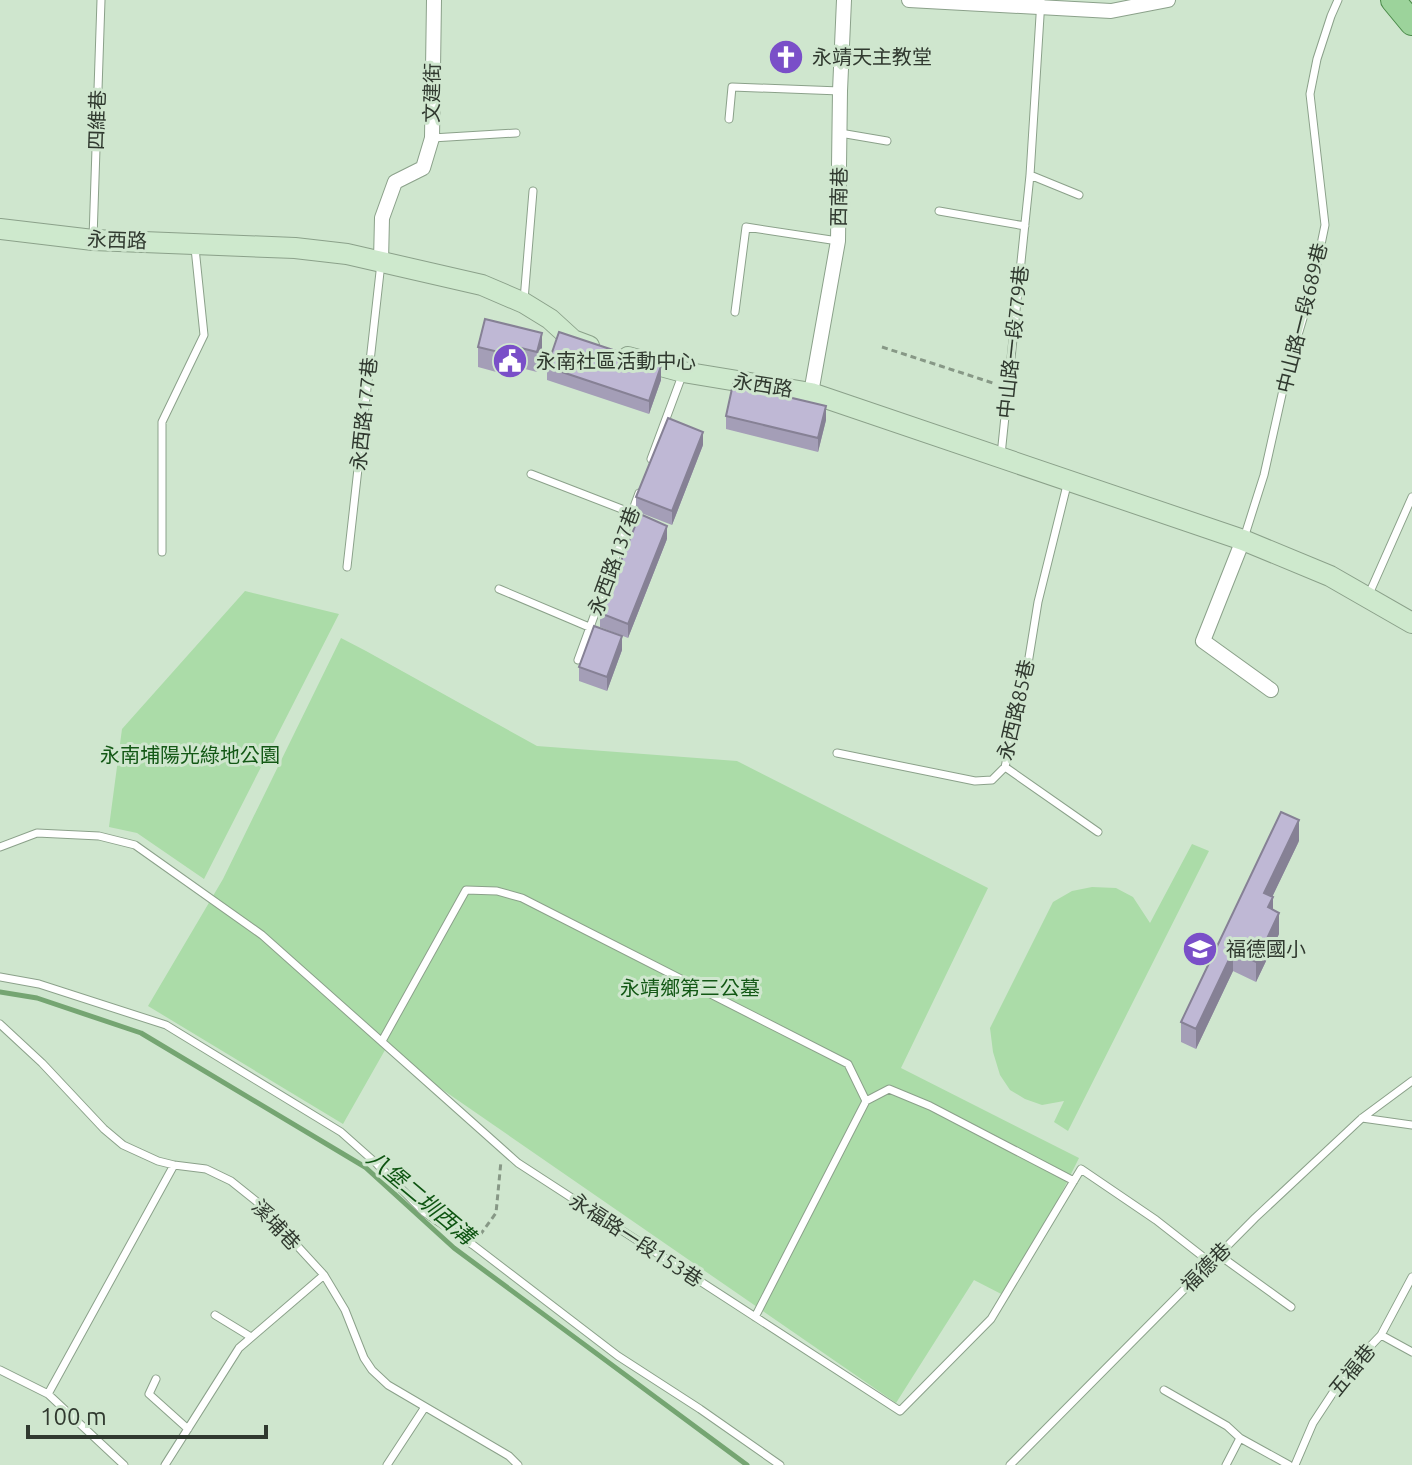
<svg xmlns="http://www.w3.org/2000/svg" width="1412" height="1465" font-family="Ubuntu,'Noto Sans TC',sans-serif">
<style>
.green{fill:#abdca8}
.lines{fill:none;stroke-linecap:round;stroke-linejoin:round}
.stream{stroke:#75a572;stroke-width:5}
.lane-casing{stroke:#8ba18a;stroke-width:9}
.street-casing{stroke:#8ba18a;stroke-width:16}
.secondary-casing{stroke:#8ba18a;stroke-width:22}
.primary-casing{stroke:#4b8a4a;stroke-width:26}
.path{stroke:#879886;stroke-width:3;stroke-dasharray:6 4;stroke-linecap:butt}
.lane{stroke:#fff;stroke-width:7}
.street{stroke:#fff;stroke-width:14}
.secondary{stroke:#cee9cd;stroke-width:20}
.primary{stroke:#9cd39b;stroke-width:24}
.wall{fill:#a49eb7}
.shaded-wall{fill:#868195}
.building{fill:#bfb8d5;stroke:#868195;stroke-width:2}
.labels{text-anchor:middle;stroke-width:6;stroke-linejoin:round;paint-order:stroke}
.poi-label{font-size:20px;fill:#30392f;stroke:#cfe6ce;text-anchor:start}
.street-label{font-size:20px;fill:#30392f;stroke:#cfe6ce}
.park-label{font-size:20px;fill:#135815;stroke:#cfe6ce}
.water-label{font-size:22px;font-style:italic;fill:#0f5512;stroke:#cfe6ce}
</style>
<rect width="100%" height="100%" fill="#cfe6ce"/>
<path class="green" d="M 245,591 L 339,614 L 204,879 L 137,833 L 109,827 L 122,729 Z
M 341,638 L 366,651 L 537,746 L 737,761 L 988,888 L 901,1068 L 1079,1158 L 1009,1298 L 974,1280 L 896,1403 L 385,1050 L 343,1124 L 148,1006 L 223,879 Z
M 1192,844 L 1209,851 L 1068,1131 L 1054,1122 L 1064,1101 L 1042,1105 L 1025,1099 L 1010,1090 L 1000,1075 L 993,1052 L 990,1028 L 1053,902 L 1072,891 L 1092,887 L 1116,888 L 1133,897 L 1150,923 Z"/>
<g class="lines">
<path class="stream" d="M 0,992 L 37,998 L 141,1033 L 365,1167 L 454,1248 L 747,1465"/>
<g class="lane-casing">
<path id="lane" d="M 729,119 L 732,87 L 840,91
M 840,133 L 887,141
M 432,138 L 516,133
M 1030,175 L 1079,195
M 939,211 L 1025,226
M 93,238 L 101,0
M 524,300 L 533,191
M 735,312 L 746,227 L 838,241
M 1001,455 L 1030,175 L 1041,0
M 651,459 L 683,373
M 531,474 L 632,513
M 1244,538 L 1264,475 L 1287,372 L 1312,288 L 1325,225 L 1310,94 L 1317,59 L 1331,16 L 1338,0
M 162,552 L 162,422 L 204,335 L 195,248
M 347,567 L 381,263
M 499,589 L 589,627
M 1369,594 L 1412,497
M 578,660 L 639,493
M 837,753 L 975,781 L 992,780 L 1005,767 L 1026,676 L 1038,602 L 1068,481
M 1005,767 L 1098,832
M 0,847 L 37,833 L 99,836 L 135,845 L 262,935 L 518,1163 L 900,1411 L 991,1319 L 1081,1169 L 1156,1220 L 1211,1263
M 0,977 L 39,984 L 166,1025 L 341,1132 L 377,1164 L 424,1212 L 473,1245 L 618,1356 L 700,1409 L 780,1465
M 0,1024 L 42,1063 L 104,1129 L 123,1145 L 158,1161 L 174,1165 L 206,1169 L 231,1181 L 256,1201 L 324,1275 L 345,1310 L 364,1358 L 372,1370 L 388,1385 L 509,1456 L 518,1465
M 382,1041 L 466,890 L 497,891 L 522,898 L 848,1064 L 866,1101
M 1362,1118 L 1412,1125
M 1219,1255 L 1291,1307
M 215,1315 L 251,1337
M 755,1317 L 866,1101 L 889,1089 L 930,1106 L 1074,1181
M 1381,1335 L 1412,1352
M 0,1370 L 48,1394 L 124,1465
M 156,1379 L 149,1394 L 188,1429
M 1164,1390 L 1227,1426 L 1240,1438 L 1226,1465
M 48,1394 L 174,1165
M 1240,1438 L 1289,1465
M 165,1465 L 239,1348 L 324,1275
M 387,1465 L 425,1407
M 1010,1465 L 1255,1218 L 1362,1118 L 1412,1081
M 1295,1465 L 1313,1423 L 1338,1385 L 1361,1356 L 1381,1335 L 1412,1277"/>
</g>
<g class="street-casing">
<path id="street" d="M 909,0 L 1111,11 L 1168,0
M 381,261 L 382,218 L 395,182 L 423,168 L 432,138 L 434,0
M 811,393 L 838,241 L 840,91 L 844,0
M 1243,540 L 1203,641 L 1271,690"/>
</g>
<g class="secondary-casing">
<path id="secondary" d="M 0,229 L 93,240 L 295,248 L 347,254 L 482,285 L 524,303 L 550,319 L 573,340 L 589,346
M 628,357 L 683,372 L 811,393 L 1243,540 L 1330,576 L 1412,623"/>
</g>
<g class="primary-casing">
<path id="primary" d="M 1393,0 L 1412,23"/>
</g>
<path class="path" d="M 882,347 L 996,384
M 480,1235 L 496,1213 L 501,1161"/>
<use href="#lane" class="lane"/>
<use href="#street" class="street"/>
<use href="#secondary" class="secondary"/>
<use href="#primary" class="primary"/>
</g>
<path class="wall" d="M 485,319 L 542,354 L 537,372 L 517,367 L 515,377 L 478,367 L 478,347 Z
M 547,367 L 661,380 L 649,414 L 547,380 Z
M 726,416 L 826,420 L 818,452 L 726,429 Z
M 703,445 L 672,525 L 636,511 L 636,497 Z
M 667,539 L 628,638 L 600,627 L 600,613 Z
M 622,650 L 607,691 L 579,681 L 579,667 Z
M 1299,841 L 1272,897 L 1273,910 L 1279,934 L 1256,982 L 1233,971 L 1196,1049 L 1181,1042 L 1181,1022 Z"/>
<path class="shaded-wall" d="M 542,333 L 542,354 L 537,372 L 537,352 Z
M 517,347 L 517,367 L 515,377 L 515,356 Z
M 661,366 L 661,380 L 649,414 L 649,401 Z
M 826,406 L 826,420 L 818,452 L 818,438 Z
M 703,432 L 703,445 L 672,525 L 672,511 Z
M 667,526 L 667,539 L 628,638 L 628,624 Z
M 622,636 L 622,650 L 607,691 L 607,677 Z
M 1299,820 L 1299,841 L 1264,914 L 1264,893 Z
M 1273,897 L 1273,918 L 1268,907 Z
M 1279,913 L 1279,934 L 1256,982 L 1256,962 Z
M 1233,951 L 1233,971 L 1196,1049 L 1196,1029 Z"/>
<path class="building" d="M 485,319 L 542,333 L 537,352 L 517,347 L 515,356 L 478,347 Z
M 559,332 L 661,366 L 649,401 L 547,367 Z
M 733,384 L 826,406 L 818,438 L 726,416 Z
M 668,418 L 703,432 L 672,511 L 636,497 Z
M 640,514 L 667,526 L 628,624 L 600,613 Z
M 594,626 L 622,636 L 607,677 L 579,667 Z
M 1281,812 L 1299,820 L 1264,893 L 1273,897 L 1268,907 L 1279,913 L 1256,962 L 1233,951 L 1196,1029 L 1181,1022 Z"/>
<defs>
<g id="church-disc" transform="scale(1.8)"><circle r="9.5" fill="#7a4fc8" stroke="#cfe6ce"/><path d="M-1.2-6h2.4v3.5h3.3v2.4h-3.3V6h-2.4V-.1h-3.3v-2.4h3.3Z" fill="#fff"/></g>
<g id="civic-disc" transform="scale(1.8)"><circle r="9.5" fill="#7a4fc8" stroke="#cfe6ce"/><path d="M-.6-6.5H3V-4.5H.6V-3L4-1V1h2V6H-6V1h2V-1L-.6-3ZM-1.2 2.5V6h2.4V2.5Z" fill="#fff"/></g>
<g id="school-disc" transform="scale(1.8)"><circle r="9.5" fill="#7a4fc8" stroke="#cfe6ce"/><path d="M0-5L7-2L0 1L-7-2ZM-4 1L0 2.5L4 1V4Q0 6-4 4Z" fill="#fff"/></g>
</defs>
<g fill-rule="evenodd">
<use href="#church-disc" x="786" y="57"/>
<use href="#civic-disc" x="510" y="361"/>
<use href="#school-disc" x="1200" y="949"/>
</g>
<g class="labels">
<g class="poi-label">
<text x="812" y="64">永靖天主教堂</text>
<text x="536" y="368">永南社區活動中心</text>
<text x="1226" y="956">福德國小</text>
</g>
<g class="street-label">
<text transform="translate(432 93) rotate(-89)" y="7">文建街</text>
<text transform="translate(97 120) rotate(-88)" y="7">四維巷</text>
<text transform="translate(839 197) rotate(-89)" y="7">西南巷</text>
<text transform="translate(117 240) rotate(2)" y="7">永西路</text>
<text transform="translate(1302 318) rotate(-76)" y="7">中山路一段689巷</text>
<text transform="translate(1013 342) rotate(-84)" y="7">中山路一段779巷</text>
<text transform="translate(763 385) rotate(9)" y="7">永西路</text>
<text transform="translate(364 414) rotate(-84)" y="7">永西路177巷</text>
<text transform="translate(614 561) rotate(-70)" y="7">永西路137巷</text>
<text transform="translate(1016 710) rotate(-77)" y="7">永西路85巷</text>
<text transform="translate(276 1225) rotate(47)" y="7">溪埔巷</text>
<text transform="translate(636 1240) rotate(33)" y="7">永福路一段153巷</text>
<text transform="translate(1206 1267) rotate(-45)" y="7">福德巷</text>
<text transform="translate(1352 1370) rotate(-51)" y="7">五福巷</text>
</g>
<g class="park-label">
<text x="190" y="762">永南埔陽光綠地公園</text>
<text x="690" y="995">永靖鄉第三公墓</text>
</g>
<g class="water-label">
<text transform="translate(421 1197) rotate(40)" y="8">八堡二圳西溝</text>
</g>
</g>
<path d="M28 1425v12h238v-12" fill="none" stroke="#30392f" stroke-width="4"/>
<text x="40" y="1425" font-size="24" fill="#30392f" stroke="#cfe6ce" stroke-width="6" paint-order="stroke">100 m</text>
</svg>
